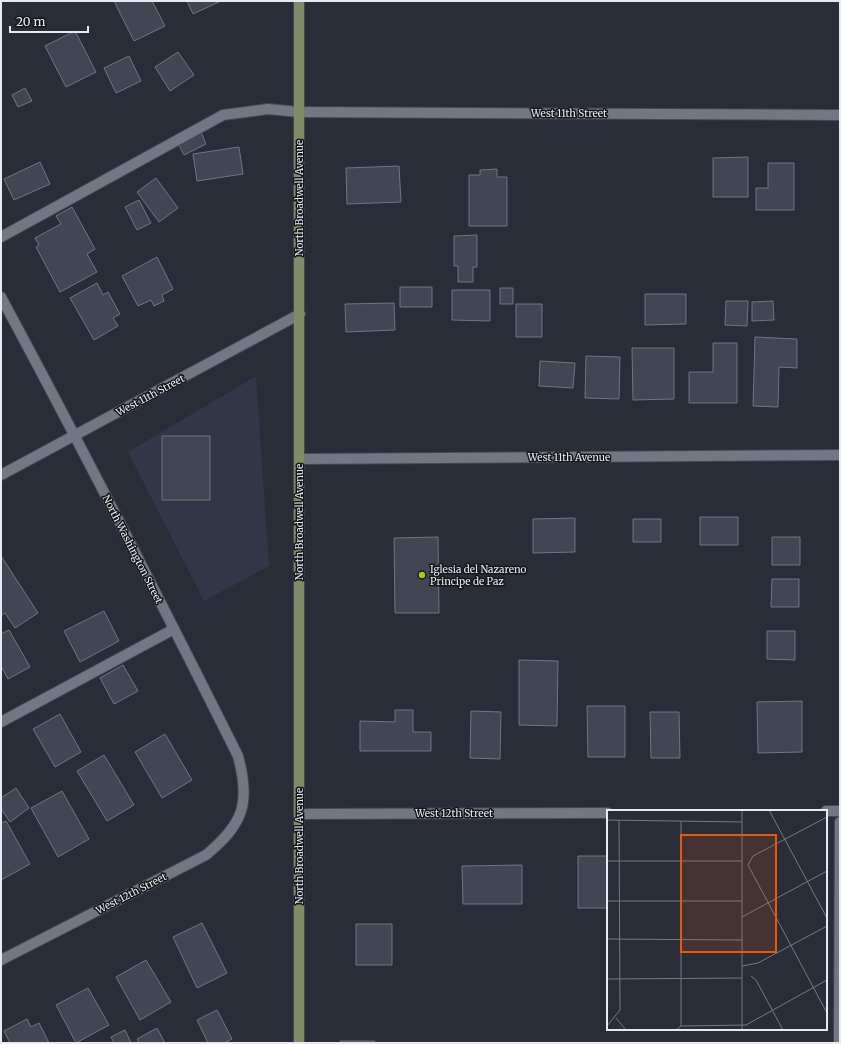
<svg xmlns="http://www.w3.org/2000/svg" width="841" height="1044" font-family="Merriweather,serif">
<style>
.built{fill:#313748}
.building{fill:#424652;stroke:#707582}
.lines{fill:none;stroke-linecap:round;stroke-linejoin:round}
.service-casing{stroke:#454952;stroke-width:12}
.minor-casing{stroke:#454952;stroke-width:12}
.secondary-casing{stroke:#454952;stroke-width:12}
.service{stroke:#727783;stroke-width:10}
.minor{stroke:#727783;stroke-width:10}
.secondary{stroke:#808b67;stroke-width:10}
.poi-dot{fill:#aac718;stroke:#14161b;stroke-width:1.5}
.labels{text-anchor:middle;stroke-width:3;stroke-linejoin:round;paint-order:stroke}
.street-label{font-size:10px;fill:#e8eaf2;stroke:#14161b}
.poi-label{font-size:10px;fill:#e8eaf2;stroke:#14161b;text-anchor:start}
.inset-road{fill:none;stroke:#757982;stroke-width:1}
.view{fill:#e8590c;fill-opacity:0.15;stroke:#e8590c;stroke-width:2}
.inset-edge{fill:none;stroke:#e8eaf2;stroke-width:2}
</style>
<rect width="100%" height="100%" fill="#292d38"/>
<path class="built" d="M 256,376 L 269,566 L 204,601 L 128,452 Z"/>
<path class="building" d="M 114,1 L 152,1 L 165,26 L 134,41 Z
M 187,1 L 221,1 L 193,14 Z
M 75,31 L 96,72 L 66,87 L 45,46 Z
M 178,52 L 194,75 L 170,91 L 155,67 Z
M 129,56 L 141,81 L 116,93 L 104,68 Z
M 25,88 L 32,101 L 18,107 L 12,95 Z
M 201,132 L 206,144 L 184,155 L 178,143 Z
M 239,147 L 243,174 L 197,181 L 193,154 Z
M 748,157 L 748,197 L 713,197 L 713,158 Z
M 40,162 L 50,184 L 14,200 L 4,179 Z
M 768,163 L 794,163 L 794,210 L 756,210 L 756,188 L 768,188 Z
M 399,166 L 401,202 L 347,204 L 346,168 Z
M 497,169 L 497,177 L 507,177 L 507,226 L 469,226 L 469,175 L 480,175 L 480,170 Z
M 156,178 L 178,208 L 159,222 L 137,192 Z
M 139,200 L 151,223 L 137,230 L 125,207 Z
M 72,207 L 95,249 L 87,254 L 97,272 L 60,292 L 36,247 L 39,245 L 35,238 L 61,224 L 56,216 Z
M 477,235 L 477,267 L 473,267 L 473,282 L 458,282 L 458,266 L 454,266 L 454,236 Z
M 157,257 L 173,289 L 162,295 L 164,301 L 154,306 L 151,300 L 138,306 L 122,276 Z
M 97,283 L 103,295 L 108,292 L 120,314 L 113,318 L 118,326 L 94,340 L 70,298 Z
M 400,287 L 432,287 L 432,307 L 400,307 Z
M 500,288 L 513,288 L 513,304 L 500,304 Z
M 452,290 L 490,290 L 490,321 L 452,320 Z
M 645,294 L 686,294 L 686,324 L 645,325 Z
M 726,301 L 748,301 L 747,326 L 725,325 Z
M 773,301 L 774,320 L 752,321 L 752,302 Z
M 394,303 L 395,330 L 346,332 L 345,304 Z
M 516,304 L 542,304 L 542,337 L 516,337 Z
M 755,337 L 797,339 L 797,368 L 779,367 L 778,407 L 753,406 Z
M 713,343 L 737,343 L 737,403 L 689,403 L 689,372 L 713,372 Z
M 632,348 L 674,348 L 674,399 L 633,400 Z
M 586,356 L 620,357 L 619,399 L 585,398 Z
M 540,361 L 575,363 L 573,388 L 539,386 Z
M 162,436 L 210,436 L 210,500 L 162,500 Z
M 700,517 L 738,517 L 738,545 L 700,545 Z
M 575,518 L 575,552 L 533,553 L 533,519 Z
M 633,519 L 661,519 L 661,542 L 633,542 Z
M 438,537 L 439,613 L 395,613 L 394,538 Z
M 772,537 L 800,537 L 800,565 L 772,565 Z
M 1,556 L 38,613 L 15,628 L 5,613 L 1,616 Z
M 772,579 L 799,579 L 799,607 L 771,607 Z
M 104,611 L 119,641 L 80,662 L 64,631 Z
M 9,630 L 30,667 L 8,679 L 1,666 L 1,634 Z
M 767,631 L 795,631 L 795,660 L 767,659 Z
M 519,660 L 558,661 L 557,726 L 519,725 Z
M 123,665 L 138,691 L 114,704 L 100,678 Z
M 802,701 L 802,752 L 758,753 L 757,702 Z
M 587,706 L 625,706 L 625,757 L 588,757 Z
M 395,710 L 413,710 L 413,732 L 431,732 L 431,751 L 360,751 L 360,721 L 395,722 Z
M 471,711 L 501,712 L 500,759 L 470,758 Z
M 650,712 L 679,712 L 680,758 L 651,758 Z
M 60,714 L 81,752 L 55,767 L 33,729 Z
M 165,734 L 192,780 L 162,798 L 135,752 Z
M 104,755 L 134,805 L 107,821 L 77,771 Z
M 16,788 L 29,808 L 10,822 L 1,809 L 1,798 Z
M 62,791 L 89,839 L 58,857 L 31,808 Z
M 6,821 L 30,864 L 1,880 L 1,823 Z
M 578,856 L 608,856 L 608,908 L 578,908 Z
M 522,865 L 522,904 L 463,904 L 462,866 Z
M 202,923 L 227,973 L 197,988 L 173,937 Z
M 356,924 L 392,924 L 392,965 L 356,965 Z
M 146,960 L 171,1002 L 140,1020 L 116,977 Z
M 88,988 L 109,1025 L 76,1043 L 56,1005 Z
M 217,1010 L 232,1039 L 224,1043 L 208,1043 L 197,1020 Z
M 27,1019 L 31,1027 L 39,1023 L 49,1043 L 10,1043 L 4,1031 Z
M 157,1028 L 165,1043 L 139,1043 L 137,1039 Z
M 125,1030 L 131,1043 L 114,1043 L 111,1037 Z
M 340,1041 L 375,1041 L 375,1043 L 340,1043 Z"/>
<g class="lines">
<g class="service-casing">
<path id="service" d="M 1,237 L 223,115 L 268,109 L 299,112
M 1,722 L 174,629"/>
</g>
<g class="minor-casing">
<path id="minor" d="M 299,112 L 840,115
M 1,297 C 83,449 161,602 238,756 C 251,804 243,824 206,855 L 1,960
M 299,459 L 840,455
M 1,475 L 300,314
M 826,811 L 840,811
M 299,814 L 608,813
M 839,1043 L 840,822"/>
</g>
<g class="secondary-casing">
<path id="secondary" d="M 299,1 L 299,1043"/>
</g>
<use href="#service" class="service"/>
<use href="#minor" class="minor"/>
<use href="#secondary" class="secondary"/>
</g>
<circle class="poi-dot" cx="422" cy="575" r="4"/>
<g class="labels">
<g class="street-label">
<text x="569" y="117">West 11th Street</text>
<text transform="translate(299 198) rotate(-90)" y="4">North Broadwell Avenue</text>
<text transform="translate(150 395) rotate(-28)" y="4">West 11th Street</text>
<text x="569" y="461">West 11th Avenue</text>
<text transform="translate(299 522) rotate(-90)" y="4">North Broadwell Avenue</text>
<text transform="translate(133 549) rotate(63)" y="4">North Washington Street</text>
<text x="454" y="817">West 12th Street</text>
<text transform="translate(299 846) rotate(-90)" y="4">North Broadwell Avenue</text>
<text transform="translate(131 893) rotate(-27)" y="4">West 12th Street</text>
</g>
<g class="poi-label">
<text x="430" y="573">Iglesia del Nazareno<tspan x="430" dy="12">Principe de Paz</tspan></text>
</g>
</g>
<g transform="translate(607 810)">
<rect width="220" height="220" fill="#292d38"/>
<path class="inset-road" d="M 162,0 L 220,108M 220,7 L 146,46 L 141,55 L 220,203M 0,10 L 135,12M 0,51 L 135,51M 0,91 L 135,91M 135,107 L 220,61M 0,129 L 135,130M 135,156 L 151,153 L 220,116M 144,166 L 149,170 L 176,220M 0,169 L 135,168M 9,208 L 19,220M 0,216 L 13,200 L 12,10M 74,216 L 74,11M 69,220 L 74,216 L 139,215 L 220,170M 135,220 L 135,0"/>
<path class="view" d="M 74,25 L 169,25 L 169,142 L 74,142 Z"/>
<rect width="220" height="220" class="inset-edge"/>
</g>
<rect width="841" height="1044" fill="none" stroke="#e8eaf2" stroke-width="4"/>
<path d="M10 26v6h78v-6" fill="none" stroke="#e8eaf2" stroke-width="2"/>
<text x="16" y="26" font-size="12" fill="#e8eaf2" stroke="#14161b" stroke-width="3" paint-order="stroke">20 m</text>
</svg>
